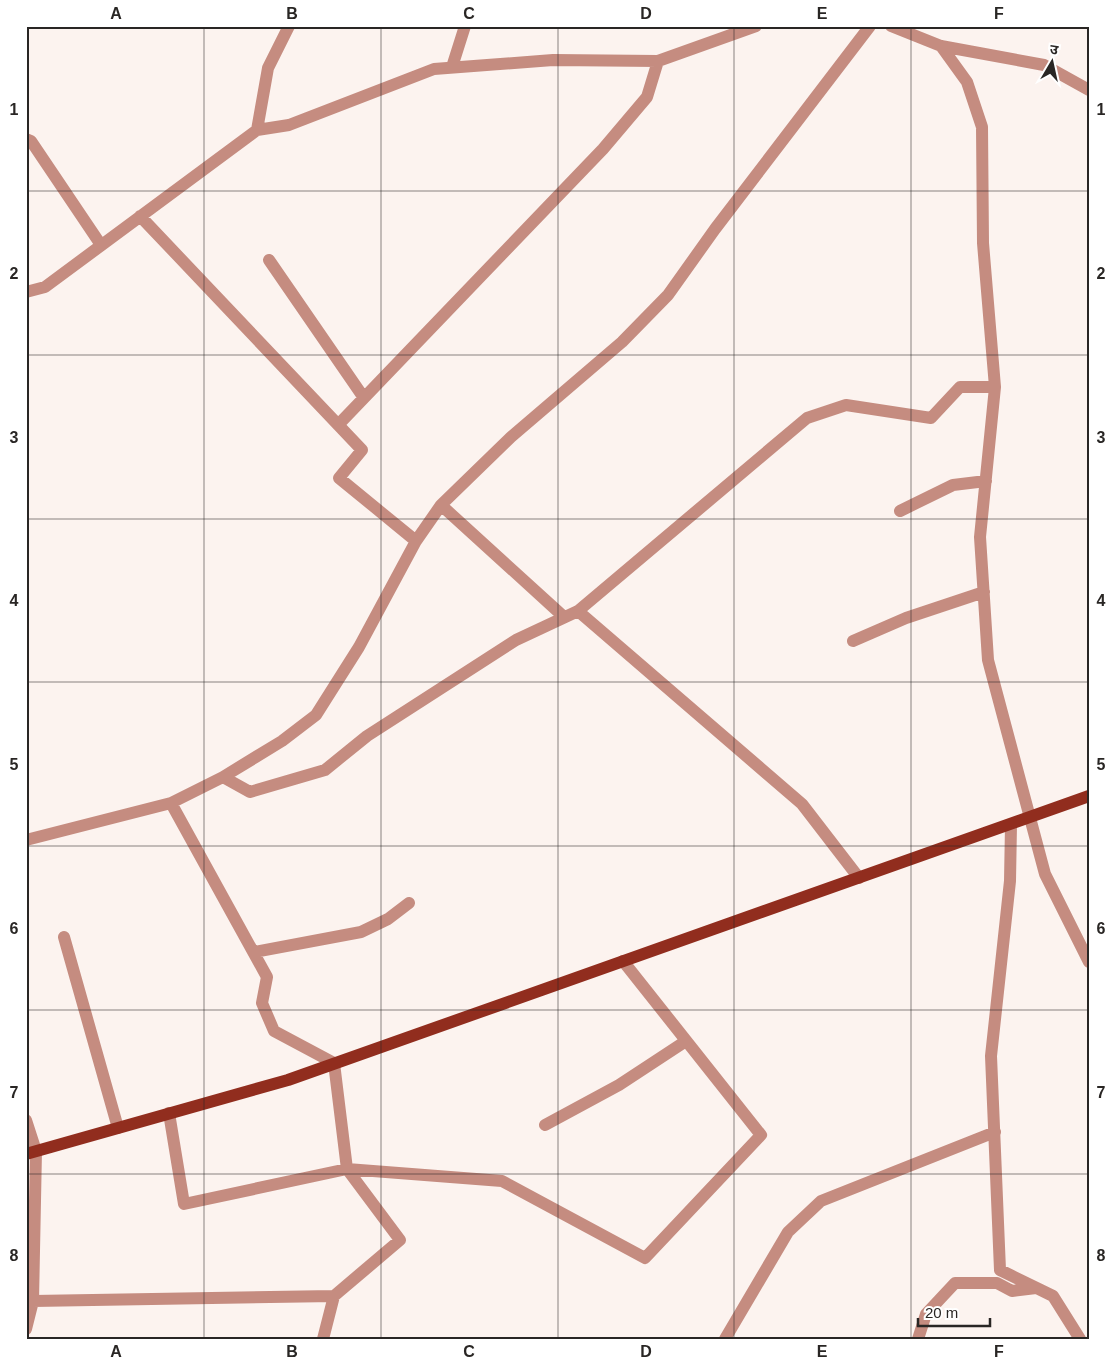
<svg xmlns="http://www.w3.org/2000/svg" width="1115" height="1365" font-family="Arial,'Noto Sans Devanagari',sans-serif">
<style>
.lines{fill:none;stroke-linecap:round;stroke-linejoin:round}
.minor{stroke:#c58c80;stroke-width:12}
.major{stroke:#912d1e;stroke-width:12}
.grid{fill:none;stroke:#292624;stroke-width:1;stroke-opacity:0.55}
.neatline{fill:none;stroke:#292624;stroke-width:2}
.grid-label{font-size:16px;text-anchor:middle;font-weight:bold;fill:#292624}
</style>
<rect width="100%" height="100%" fill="#fcf3ef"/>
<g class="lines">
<path class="minor" d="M 891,26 L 941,46 L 1044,65 L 1089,90
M 941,46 L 967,82 L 982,127 L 983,243 L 995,387 L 980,537 L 988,660 L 1045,874 L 1089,962
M 452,67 L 465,26
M 257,130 L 268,68 L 289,26
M 26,139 L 31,141 L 101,245
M 140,216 L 362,450 L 339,478 L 416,541
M 269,260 L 364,398
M 26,292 L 45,287 L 257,130 L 289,125 L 434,69 L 553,60 L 658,61 L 756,26
M 338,425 L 603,149 L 647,97 L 658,61
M 441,505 L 564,617
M 900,511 L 953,485 L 986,481
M 578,611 L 802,804 L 859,878
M 853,641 L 906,618 L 984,592
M 223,777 L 250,792 L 325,770 L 367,736 L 516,640 L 578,611 L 807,418 L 846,405 L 931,418 L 960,387 L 995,387
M 171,803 L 267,977 L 262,1003 L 274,1031 L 334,1063 L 347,1169 L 502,1181 L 645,1258 L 761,1135 L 623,961
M 1011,825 L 1010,881 L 991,1056 L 1000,1270 L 1053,1296 L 1080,1339
M 26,840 L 171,803 L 223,777 L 282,741 L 316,715 L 359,647 L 416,541 L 441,505 L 511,437 L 622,342 L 668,295 L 715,229 L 870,26
M 64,937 L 118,1128
M 254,952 L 361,932 L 388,919 L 409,903
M 26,1120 L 36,1151 L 33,1301 L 26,1329
M 545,1125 L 619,1085 L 686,1041
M 33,1301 L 334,1296 L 400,1240 L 347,1169 L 184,1204 L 169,1113
M 323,1339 L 334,1296
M 725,1339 L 788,1232 L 821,1201 L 995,1132
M 918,1339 L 926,1314 L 955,1283 L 997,1283 L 1012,1291 L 1036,1288"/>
<path class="major" d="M 26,1154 L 288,1080 L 1089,796"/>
</g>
<path class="grid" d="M 204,26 L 204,1339M 381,26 L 381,1339M 558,26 L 558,1339M 734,26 L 734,1339M 911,26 L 911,1339M 26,191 L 1089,191M 26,355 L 1089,355M 26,519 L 1089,519M 26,682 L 1089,682M 26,846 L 1089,846M 26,1010 L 1089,1010M 26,1174 L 1089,1174"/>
<rect width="1115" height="1365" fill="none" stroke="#ffffff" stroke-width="55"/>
<g transform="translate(1052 62) rotate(9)" stroke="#ffffff" stroke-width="4" paint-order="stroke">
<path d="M0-4L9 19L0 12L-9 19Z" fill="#292624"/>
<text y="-8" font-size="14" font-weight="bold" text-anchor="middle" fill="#292624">उ</text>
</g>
<path d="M918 1318v8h72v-8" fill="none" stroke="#292624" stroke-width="2.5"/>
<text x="925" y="1318" font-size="15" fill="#292624" stroke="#ffffff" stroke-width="4" paint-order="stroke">20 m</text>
<rect x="28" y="28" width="1060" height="1310" class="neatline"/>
<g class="grid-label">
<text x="116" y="19">A</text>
<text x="292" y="19">B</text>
<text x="469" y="19">C</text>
<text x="646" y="19">D</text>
<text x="822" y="19">E</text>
<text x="999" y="19">F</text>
<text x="14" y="115">1</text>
<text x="1101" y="115">1</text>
<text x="14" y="279">2</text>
<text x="1101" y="279">2</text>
<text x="14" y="443">3</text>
<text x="1101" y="443">3</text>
<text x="14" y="606">4</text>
<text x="1101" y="606">4</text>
<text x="14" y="770">5</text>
<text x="1101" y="770">5</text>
<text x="14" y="934">6</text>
<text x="1101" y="934">6</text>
<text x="14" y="1098">7</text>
<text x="1101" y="1098">7</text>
<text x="14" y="1261">8</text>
<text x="1101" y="1261">8</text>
<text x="116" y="1357">A</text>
<text x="292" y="1357">B</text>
<text x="469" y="1357">C</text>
<text x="646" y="1357">D</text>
<text x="822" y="1357">E</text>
<text x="999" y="1357">F</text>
</g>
</svg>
